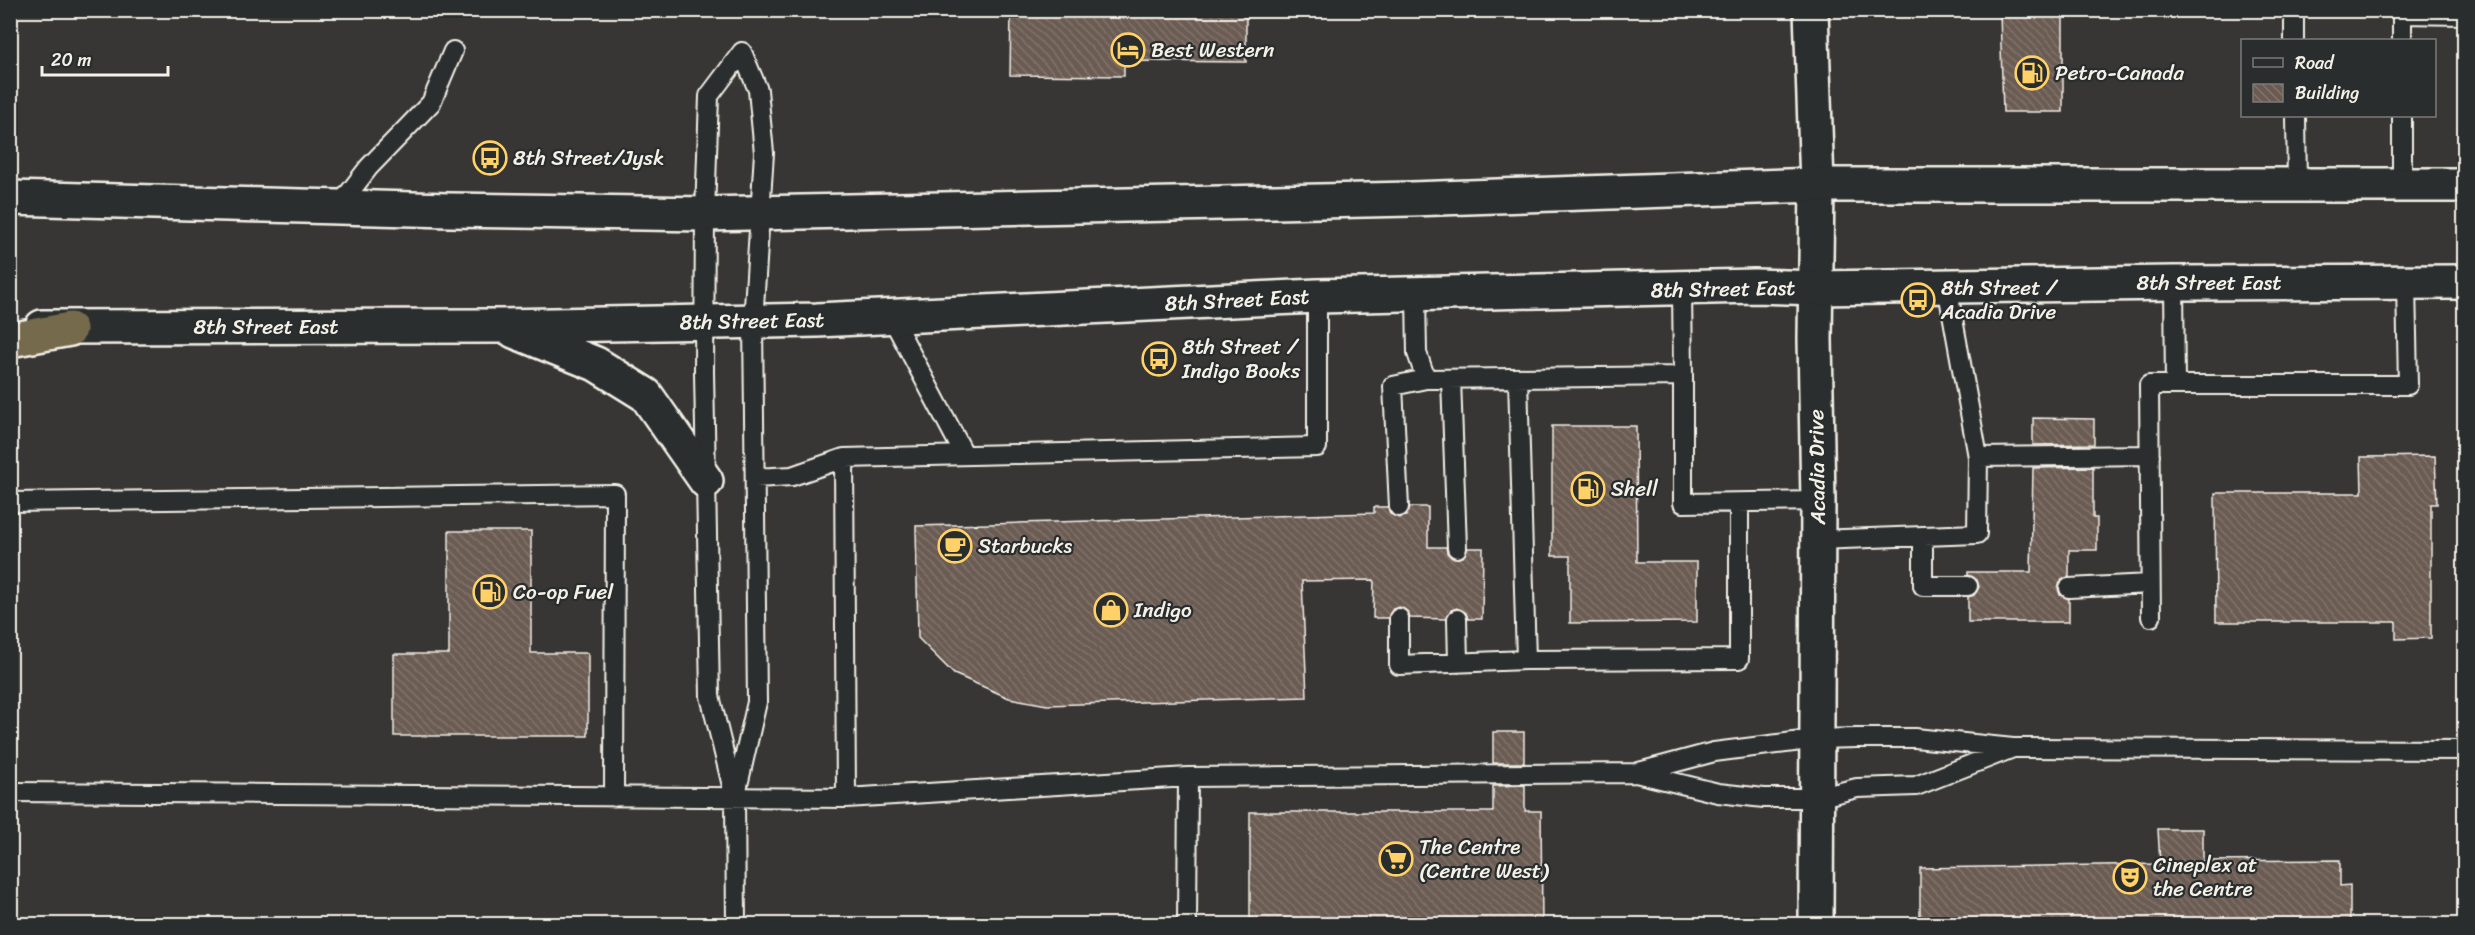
<svg xmlns="http://www.w3.org/2000/svg" width="2475" height="935" font-family="Sriracha,sans-serif">
<style>
.building{fill:url(#building-back-hatch);stroke:#f4f1e8;stroke-width:1.5}
.lines{fill:none;stroke-linecap:round;stroke-linejoin:round}
.service-casing{stroke:#f4f1e8;stroke-width:22}
.tertiary-casing{stroke:#f4f1e8;stroke-width:38}
.secondary-casing{stroke:#f4f1e8;stroke-width:38}
.motorway-casing{stroke:#f4f1e8;stroke-width:38}
.service{stroke:#2a2d2e;stroke-width:18}
.tertiary{stroke:#2a2d2e;stroke-width:33}
.secondary{stroke:#2a2d2e;stroke-width:33}
.motorway{stroke:#756b4b;stroke-width:33}
.labels{text-anchor:middle;stroke-width:4.5;stroke-linejoin:round;paint-order:stroke}
.poi-label{font-size:21px;fill:#f4f1e8;stroke:#2a2d2e;text-anchor:start}
.street-label{font-size:21px;fill:#f4f1e8;stroke:#2a2d2e}
</style>
<defs>
<pattern id="building-back-hatch" width="6" height="6" patternUnits="userSpaceOnUse" patternTransform="scale(1.5)"><rect width="6" height="6" fill="#6b5b53"/><path d="M-1 5l2 2M0 0l6 6M5-1l2 2" fill="none" stroke="#81736c"/></pattern>
</defs>
<rect width="100%" height="100%" fill="#373635"/>
<filter id="ink" filterUnits="userSpaceOnUse"><feTurbulence type="fractalNoise" baseFrequency=".0167" numOctaves="2"/><feDisplacementMap in="SourceGraphic" scale="12" xChannelSelector="R" yChannelSelector="G"/><feConvolveMatrix kernelMatrix="1 2 1 2 8 2 1 2 1" color-interpolation-filters="sRGB"/></filter>
<g filter="url(#ink)">
<path class="building" d="M 1011,10 L 1246,10 L 1246,62 L 1124,61 L 1124,76 L 1010,75 Z
M 2063,11 L 2063,112 L 2003,112 L 2000,12 Z
M 2033,418 L 2094,419 L 2094,444 L 2033,445 Z
M 1552,426 L 1636,426 L 1637,562 L 1697,562 L 1697,622 L 1570,623 L 1570,556 L 1552,556 Z
M 2435,456 L 2437,504 L 2431,504 L 2431,638 L 2396,639 L 2396,622 L 2216,622 L 2215,493 L 2362,493 L 2361,457 Z
M 2093,467 L 2093,518 L 2097,518 L 2097,550 L 2069,550 L 2069,577 L 2062,579 L 2058,588 L 2060,595 L 2069,599 L 2069,622 L 1968,622 L 1968,597 L 1974,595 L 1979,587 L 1977,580 L 1968,575 L 1968,572 L 2031,572 L 2033,468 Z
M 1374,507 L 1388,507 L 1390,514 L 1399,518 L 1406,516 L 1410,507 L 1428,507 L 1428,547 L 1446,547 L 1447,553 L 1452,558 L 1463,557 L 1468,548 L 1483,548 L 1482,619 L 1468,619 L 1466,613 L 1457,608 L 1451,610 L 1446,619 L 1410,618 L 1408,612 L 1400,607 L 1393,609 L 1388,618 L 1373,618 L 1374,580 L 1302,581 L 1307,697 L 1047,705 L 1009,698 L 954,674 L 918,638 L 916,526 L 1374,513 Z
M 449,531 L 531,531 L 531,653 L 588,653 L 588,736 L 394,736 L 394,654 L 449,654 Z
M 1493,732 L 1524,732 L 1524,763 L 1493,763 Z
M 1525,785 L 1525,811 L 1541,811 L 1542,924 L 1250,924 L 1250,812 L 1493,812 L 1493,786 Z
M 2158,829 L 2203,829 L 2203,861 L 2340,860 L 2340,886 L 2350,885 L 2350,924 L 1920,924 L 1920,868 L 2160,864 Z"/>
<g class="lines">
<g class="service-casing">
<path id="service" d="M 2294,40 L 2294,10
M 2402,40 L 2402,14 L 2464,15
M 2296,116 L 2297,185
M 2402,185 L 2402,116
M 339,206 L 369,167 L 431,103 L 453,51
M 2174,283 L 2175,385
M 1682,289 L 1683,376
M 1416,295 L 1417,353 L 1426,379 L 1683,376 L 1683,503 L 1818,501
M 892,318 L 964,454
M 1518,378 L 1526,660
M 1451,379 L 1457,548
M 1978,457 L 2150,455
M 844,458 L 846,798
M 755,478 L 792,476 L 844,458 L 1317,447 L 1317,296
M 10,502 L 615,494 L 614,797
M 1399,507 L 1393,386 L 1426,379
M 1923,536 L 1923,586 L 1968,586
M 1817,540 L 1977,534 L 1978,457 L 1947,286
M 2069,588 L 2150,584
M 2151,617 L 2149,385 L 2408,385 L 2406,283
M 1399,618 L 1399,665 L 1526,660 L 1739,659 L 1739,503
M 1457,619 L 1458,663
M 1639,772 L 1714,752 L 1817,739 L 1857,738 L 1915,738 L 2013,748 L 2464,750
M 10,792 L 846,798 L 1188,777 L 1636,773 L 1718,793 L 1764,798 L 1817,798 L 1857,788 L 1916,786 L 2013,748
M 736,794 L 757,702 L 753,322 L 764,153 L 758,90 L 742,52
M 736,924 L 735,798 L 710,696 L 704,372 L 705,214 L 709,96 L 742,52
M 1187,924 L 1188,777"/>
</g>
<g class="tertiary-casing">
<path id="tertiary" d="M 1811,10 L 1817,185 L 1815,339 L 1818,501 L 1816,924"/>
</g>
<g class="secondary-casing">
<path id="secondary" d="M 10,198 L 449,210 L 705,214 L 1411,199 L 1817,185 L 2464,185
M 42,327 L 501,326 L 817,320 L 1317,296 L 1755,286 L 1817,288 L 2174,283 L 2464,282
M 514,331 L 596,364 L 646,395 L 706,481"/>
</g>
<g class="motorway-casing">
<path id="motorway" d="M 10,340 L 70,329"/>
</g>
<use href="#service" class="service"/>
<use href="#tertiary" class="tertiary"/>
<use href="#secondary" class="secondary"/>
<use href="#motorway" class="motorway"/>
</g>
</g>
<defs>
<g id="hotel-ring" transform="scale(1.725)"><circle r="9.5" fill="#2a2d2e" stroke="#ffd166" stroke-width="1.5"/><path d="M-6-4.5h1.5V1H6V5H4.5V3h-9V5H-6ZM-4 0a1.8 1.8 0 1 1 3.6 0ZM.5 0V-2.5h3Q6-2.5 6 0Z" fill="#ffd166"/></g>
<g id="fuel-ring" transform="scale(1.725)"><circle r="9.5" fill="#2a2d2e" stroke="#ffd166" stroke-width="1.5"/><path d="M-5.5-6h7V0h2V4h1.3V-2.5L3-4.5l.8-.8L6-3V5H2.5V1h-1V6h-7ZM-4.2-4.7v3.2H.2V-4.7Z" fill="#ffd166"/></g>
<g id="bus-ring" transform="scale(1.725)"><circle r="9.5" fill="#2a2d2e" stroke="#ffd166" stroke-width="1.5"/><path d="M-5-6H5V4H4V6H2V4H-2V6H-4V4H-5ZM-3.5-4V0h7V-4ZM-3.5 1.2v1.5H-2V1.2ZM2 1.2v1.5H3.5V1.2Z" fill="#ffd166"/></g>
<g id="cafe-ring" transform="scale(1.725)"><circle r="9.5" fill="#2a2d2e" stroke="#ffd166" stroke-width="1.5"/><path d="M-5.5-4.5H6V0H3Q3 3.5 0 3.5H-2.5Q-5.5 3.5-5.5 0ZM3-3.2v2h1.7v-2ZM-6 4.5H4V6H-6Z" fill="#ffd166"/></g>
<g id="shop-ring" transform="scale(1.725)"><circle r="9.5" fill="#2a2d2e" stroke="#ffd166" stroke-width="1.5"/><path d="M-5-2.5h2.3a2.7 3.5 0 0 1 5.4 0H5L5.5 6h-11ZM-1.5-2.5h3a1.5 2.3 0 0 0-3 0Z" fill="#ffd166"/></g>
<g id="supermarket-ring" transform="scale(1.725)"><circle r="9.5" fill="#2a2d2e" stroke="#ffd166" stroke-width="1.5"/><path d="M-6-5.5h2.5l.6 2H6L4.5 2H-2.5L-4.4-4H-6ZM-1.5 3.2a1.3 1.3 0 1 0 .1 0ZM3 3.2a1.3 1.3 0 1 0 .1 0Z" fill="#ffd166"/></g>
<g id="theatre-ring" transform="scale(1.725)"><circle r="9.5" fill="#2a2d2e" stroke="#ffd166" stroke-width="1.5"/><path d="M-5-5.5Q0-4 5-5.5V0Q5 5 0 6Q-5 5-5 0ZM-3.3-2.5H-1v1.5H-3.3ZM1-2.5H3.3v1.5H1ZM-2.8 1Q0 5.5 2.8 1Z" fill="#ffd166"/></g>
</defs>
<g fill-rule="evenodd">
<use href="#hotel-ring" x="1128" y="50"/>
<use href="#fuel-ring" x="2032" y="73"/>
<use href="#bus-ring" x="490" y="158"/>
<use href="#bus-ring" x="1918" y="300"/>
<use href="#bus-ring" x="1159" y="359"/>
<use href="#fuel-ring" x="1588" y="489"/>
<use href="#cafe-ring" x="955" y="546"/>
<use href="#fuel-ring" x="490" y="592"/>
<use href="#shop-ring" x="1111" y="610"/>
<use href="#supermarket-ring" x="1396" y="859"/>
<use href="#theatre-ring" x="2130" y="877"/>
</g>
<g class="labels">
<g class="poi-label">
<text x="1151" y="57">Best Western</text>
<text x="2055" y="80">Petro-Canada</text>
<text x="513" y="165">8th Street/Jysk</text>
<text x="1941" y="295">8th Street /<tspan x="1941" dy="24">Acadia Drive</tspan></text>
<text x="1182" y="354">8th Street /<tspan x="1182" dy="24">Indigo Books</tspan></text>
<text x="1611" y="496">Shell</text>
<text x="978" y="553">Starbucks</text>
<text x="513" y="599">Co-op Fuel</text>
<text x="1134" y="617">Indigo</text>
<text x="1419" y="854">The Centre<tspan x="1419" dy="24">(Centre West)</tspan></text>
<text x="2153" y="872">Cineplex at<tspan x="2153" dy="24">the Centre</tspan></text>
</g>
<g class="street-label">
<text x="2209" y="290">8th Street East</text>
<text transform="translate(1723 289) rotate(-1)" y="7">8th Street East</text>
<text transform="translate(1237 300) rotate(-3)" y="7">8th Street East</text>
<text transform="translate(752 321) rotate(-1)" y="7">8th Street East</text>
<text x="266" y="334">8th Street East</text>
<text transform="translate(1817 467) rotate(-91)" y="7">Acadia Drive</text>
</g>
</g>
<rect width="2475" height="935" fill="none" stroke="#2a2d2e" stroke-width="36"/>
<rect x="18" y="18" width="2439" height="899" fill="none" stroke="#f4f1e8" stroke-width="2" filter="url(#ink)"/>
<rect x="2241" y="39" width="195" height="78" fill="#2a2d2e" stroke="#7b7b78" stroke-width="1.5"/>
<rect x="2253" y="58" width="30" height="9" fill="#2a2d2e" stroke="#7b7b78" stroke-width="1.5"/>
<text x="2295" y="69" font-size="18" fill="#f4f1e8">Road</text>
<rect x="2253" y="84" width="30" height="18" fill="url(#building-back-hatch)" stroke="#7b7b78" stroke-width="1.5"/>
<text x="2295" y="99" font-size="18" fill="#f4f1e8">Building</text>
<path d="M42 66v9h126v-9" fill="none" stroke="#f4f1e8" stroke-width="3"/>
<text x="51" y="66" font-size="18" fill="#f4f1e8" stroke="#2a2d2e" stroke-width="4.5" paint-order="stroke">20 m</text>
</svg>
